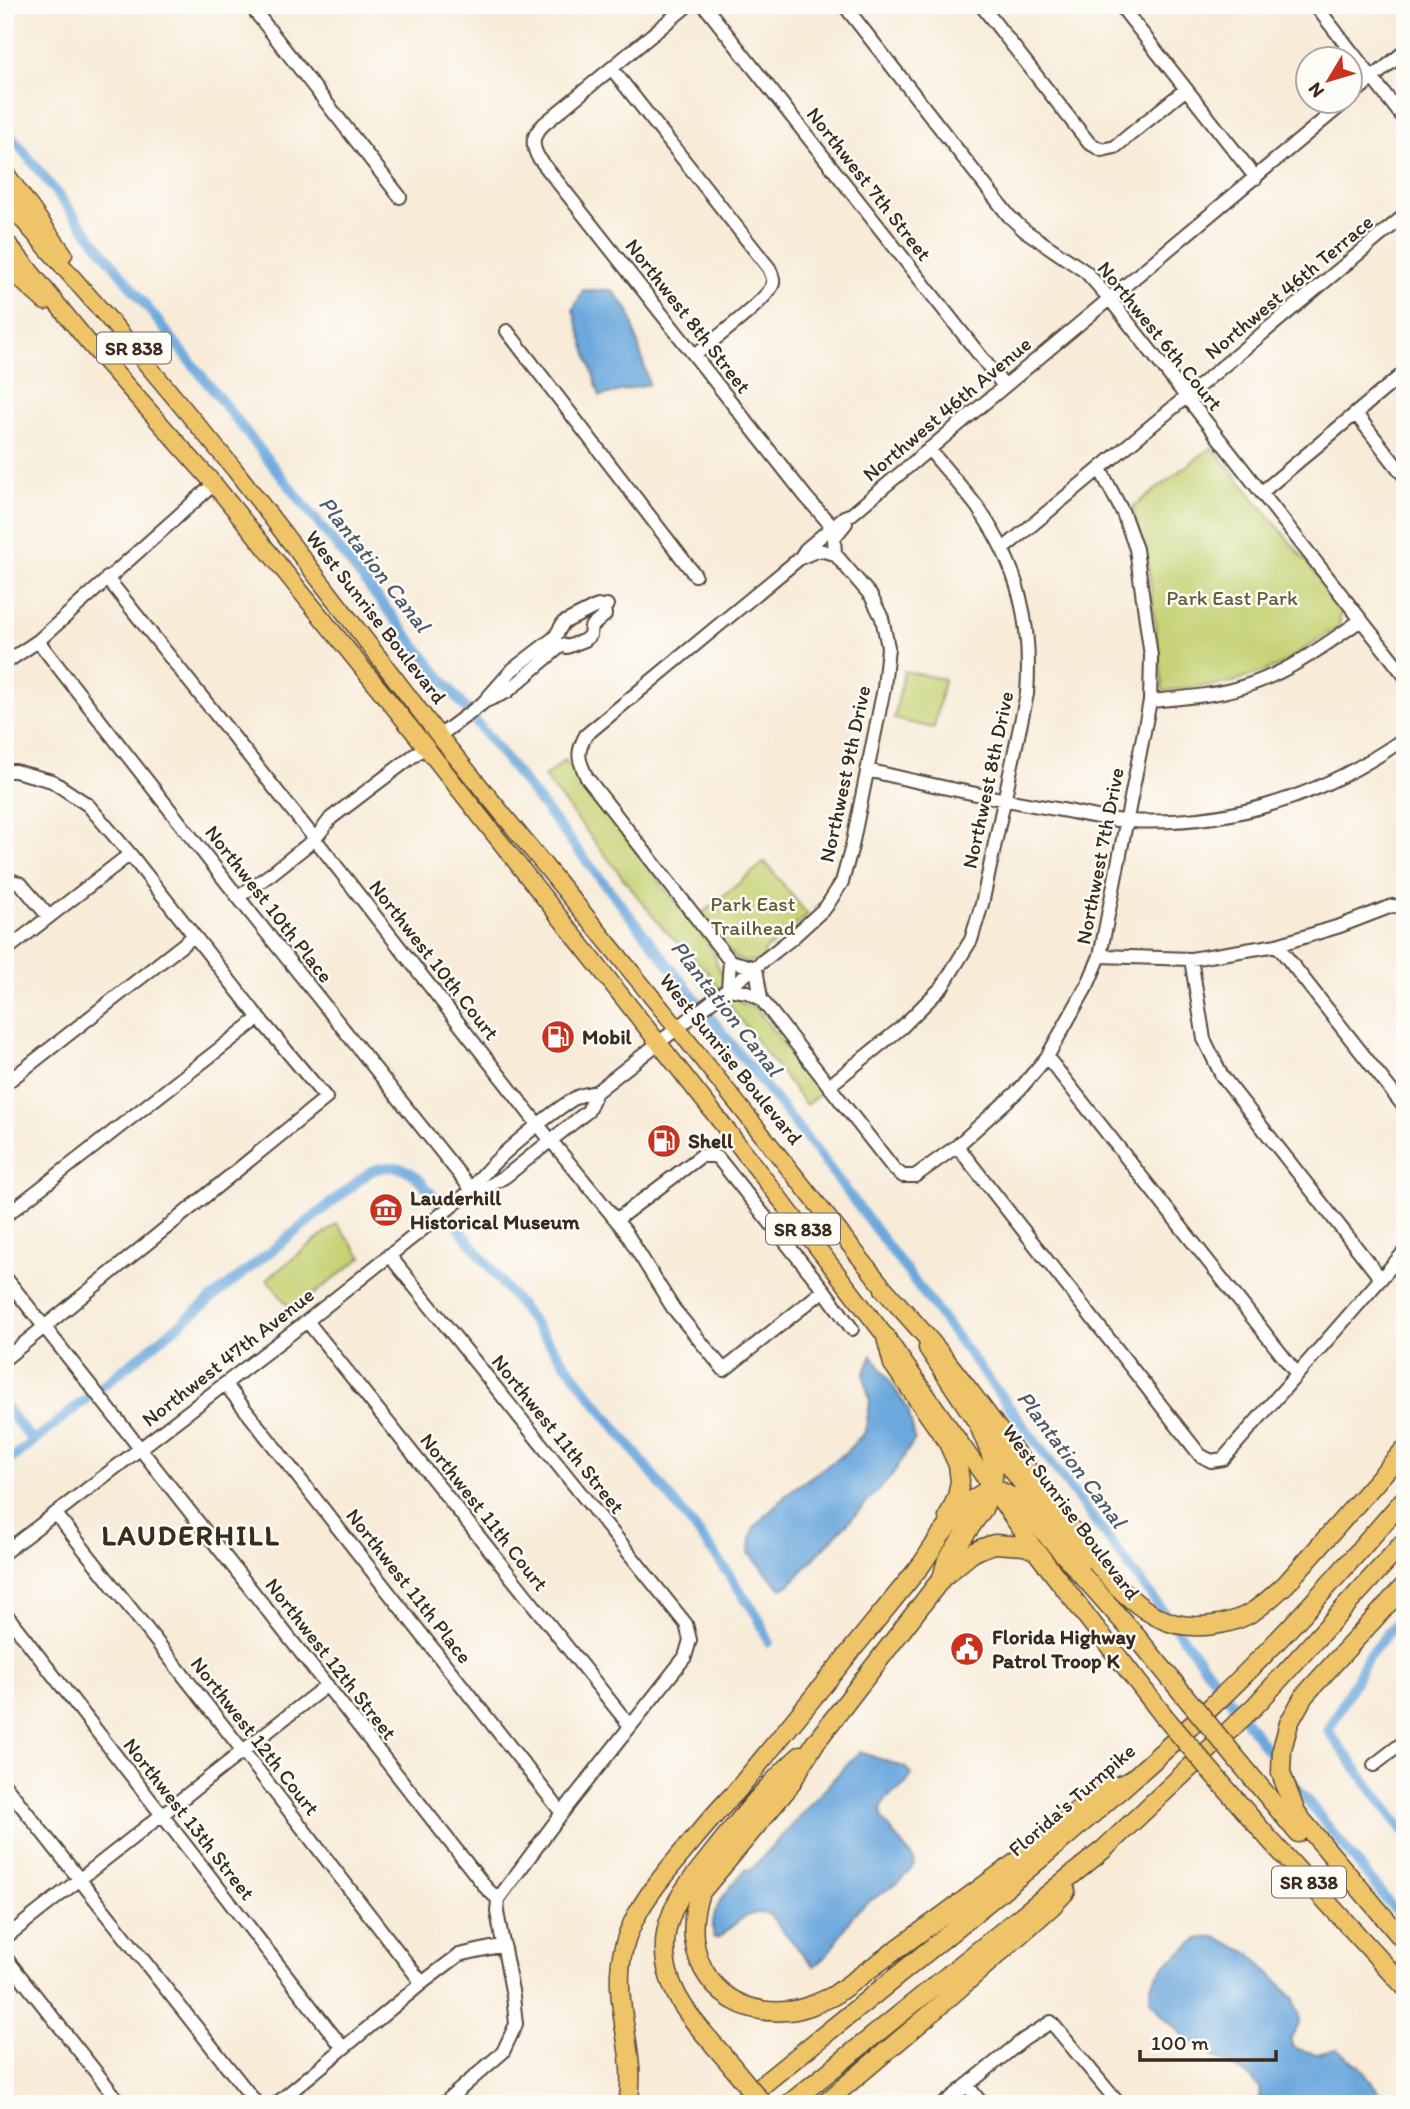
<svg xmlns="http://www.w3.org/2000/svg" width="1410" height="2109" font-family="Itim,sans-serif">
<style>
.green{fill:#c6d274;stroke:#807e49;stroke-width:2}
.water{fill:#6ca8dd;stroke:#54697e;stroke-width:2}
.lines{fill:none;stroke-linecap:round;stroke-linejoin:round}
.canal{stroke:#6ca8dd;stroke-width:10}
.minor-casing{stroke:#57473a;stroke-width:16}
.major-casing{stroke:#57473a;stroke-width:19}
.highway-casing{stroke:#57473a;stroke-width:21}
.minor{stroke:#fff;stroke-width:12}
.major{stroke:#efc469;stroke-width:16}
.highway{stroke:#efc469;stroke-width:18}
.highway-bridge-casing{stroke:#57473a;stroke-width:21;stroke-linecap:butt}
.highway-bridge{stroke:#efc469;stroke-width:18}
.labels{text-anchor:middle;stroke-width:5;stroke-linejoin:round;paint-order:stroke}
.shield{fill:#fdfcf7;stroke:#75695f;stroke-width:2}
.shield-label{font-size:19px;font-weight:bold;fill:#3b2a1e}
.street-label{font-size:21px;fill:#3b2a1e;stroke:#fdfcf7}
.park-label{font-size:21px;fill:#655c38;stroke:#fdfcf7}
.poi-label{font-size:21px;font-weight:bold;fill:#3b2a1e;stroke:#fdfcf7;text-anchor:start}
.water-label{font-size:23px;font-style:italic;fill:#4f5c6a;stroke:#fdfcf7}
.district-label{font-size:28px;font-weight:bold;letter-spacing:2px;fill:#3b2a1e;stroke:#fdfcf7}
</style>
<rect width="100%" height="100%" fill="#fdfcf7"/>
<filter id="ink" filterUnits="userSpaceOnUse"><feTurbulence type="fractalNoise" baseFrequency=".0143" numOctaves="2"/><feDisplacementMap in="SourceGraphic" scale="14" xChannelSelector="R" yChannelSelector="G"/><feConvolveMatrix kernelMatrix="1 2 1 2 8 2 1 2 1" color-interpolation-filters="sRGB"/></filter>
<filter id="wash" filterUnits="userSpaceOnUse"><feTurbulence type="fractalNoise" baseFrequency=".00686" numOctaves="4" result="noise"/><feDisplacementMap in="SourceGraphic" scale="28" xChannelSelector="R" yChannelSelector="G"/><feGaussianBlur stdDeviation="1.57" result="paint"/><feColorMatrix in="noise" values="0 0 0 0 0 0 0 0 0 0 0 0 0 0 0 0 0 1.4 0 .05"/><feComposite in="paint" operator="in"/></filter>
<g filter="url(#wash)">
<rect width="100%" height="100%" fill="#f8ebd8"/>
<path class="green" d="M 1212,447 L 1342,605 L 1339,627 L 1276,667 L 1230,683 L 1163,691 L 1149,571 L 1133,507 Z
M 904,671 L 944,679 L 934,728 L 894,719 Z
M 565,760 L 713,950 L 718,968 L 742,1004 L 755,1007 L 821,1093 L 806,1105 L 733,1010 L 707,971 L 660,925 L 544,777 Z
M 765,862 L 808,915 L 764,951 L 764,961 L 745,962 L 735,958 L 700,915 Z
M 337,1224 L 362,1257 L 292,1311 L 267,1279 Z"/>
<path class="water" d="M 583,290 L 612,290 L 629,311 L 649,384 L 600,396 L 573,310 Z
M 872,1355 L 908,1409 L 915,1439 L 890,1478 L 789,1585 L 781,1589 L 749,1553 L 753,1529 L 789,1492 L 845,1453 L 865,1432 L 870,1402 L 864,1375 Z
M 860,1752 L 906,1768 L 911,1774 C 906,1794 876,1792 882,1819 L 915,1861 C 908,1883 873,1895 857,1911 C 841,1927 833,1956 813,1966 L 770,1915 C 750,1906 735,1925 719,1937 L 714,1938 C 707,1909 729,1889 746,1869 L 750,1871 L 851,1760 Z
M 1215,1937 L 1251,1954 L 1293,1997 L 1299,2013 L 1300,2023 L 1290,2040 L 1294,2048 L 1316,2054 L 1336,2049 L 1359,2066 L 1388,2104 L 1261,2104 L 1259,2088 L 1251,2078 L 1191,2043 L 1167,2020 L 1150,2000 L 1150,1985 L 1166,1964 L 1198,1939 Z"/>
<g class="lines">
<path class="canal" d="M 5,128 L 818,1153 L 1275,1760 L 1405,1923
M 5,1406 L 33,1442
M 5,1464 L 371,1171 C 408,1158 418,1178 440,1204 L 714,1553 L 758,1617 L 769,1642
M 1405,1613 L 1368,1657 L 1328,1731 L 1405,1833"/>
</g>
</g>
<g filter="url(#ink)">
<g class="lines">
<g class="minor-casing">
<path id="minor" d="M 250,5 L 400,197
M 688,5 L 544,124 C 532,136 531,143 538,157 L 806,497 L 829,523 L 842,526
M 704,5 L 1004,386
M 844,5 L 1009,216 L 1024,230 L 1086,272 L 1109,298 L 1405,676
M 981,5 L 1089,143 L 1102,150 L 1115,147 L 1186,89
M 1120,5 L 1256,178
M 1315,5 L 1405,120
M 612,69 L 769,268 C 771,273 774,278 773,283 C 771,298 709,343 695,355
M 1350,97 L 1405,51
M 507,331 L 695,575
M 1356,414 L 1405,477
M 1262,492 L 1405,372
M 1003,549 L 1405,215
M 835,554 L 834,538 L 846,523
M 107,578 L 315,839 L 539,1126 L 625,1231 L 673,1308 L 724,1370 L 824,1290
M 38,641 L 238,897 L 472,1190
M 5,663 L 38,641 L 214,484
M 486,701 L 507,692 L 562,645 L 567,647 L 585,640 L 590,635 L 591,627 L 605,615 L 604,608
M 1150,701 C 1180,698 1213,696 1242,687 C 1286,674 1324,646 1361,620
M 439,736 L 483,703 L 512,670 L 555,637 L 563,623 L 593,608 L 598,606 L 604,608 L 607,605
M 867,770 C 930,785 992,798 1056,809 C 1080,813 1105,820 1129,821 C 1230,826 1323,796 1405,738
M 5,771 L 15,771 L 52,781 L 88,805 L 130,854 L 259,1018 L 326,1098 L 6,1358
M 5,878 L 21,884 L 49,917
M 238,897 L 271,874 L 315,839 L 331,818 L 425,747
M 1277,945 L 1405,1108
M 5,951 L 130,854
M 1100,956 L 1191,959 L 1277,945 L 1340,926 L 1392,906 L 1405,907
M 1191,959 L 1204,1039 L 1222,1076 L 1381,1279
M 730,961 L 756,968 L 761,999 L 894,1169 L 903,1176 L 915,1176 L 957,1146 L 1020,1089 L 1047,1057 L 1088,984 L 1100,956 L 1150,701 L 1151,656 L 1136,549 L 1123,513 L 1100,469
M 728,989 L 730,961 L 587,778 C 578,759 576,753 586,735 L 800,558 L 806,549 L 844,517 L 852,514 L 872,497 L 1345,102
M 728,989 L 747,992 L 761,999
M 1047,1057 L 1297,1374
M 5,1084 L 194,936
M 829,1086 L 902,1027 L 942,987 L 971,940 L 982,904 L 1027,694 C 1032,622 1019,567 978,508 C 963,488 945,469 929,449
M 957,1146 L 1200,1455 L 1211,1461 L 1223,1459 L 1405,1251
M 472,1190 L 484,1189 L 506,1176 L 588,1111 L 596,1092
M 5,1216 L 259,1018
M 616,1220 L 701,1156 L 713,1156 L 718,1158 L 824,1290 L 852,1329
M 389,1255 L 686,1624 L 690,1640 L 685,1657 L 562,1813 L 498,1899
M 5,1277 L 487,1889 L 498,1899
M 307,1321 L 630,1726
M 225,1384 L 562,1813
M 56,1514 L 243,1751 L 422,1983
M 5,1552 L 307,1321 L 472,1190 C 485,1165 549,1114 575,1098 C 581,1094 589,1094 596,1092 L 791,939 L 826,907 L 842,882 L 852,846 L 884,688 L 888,647 L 882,618 L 871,596 L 835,554 L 819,550 L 800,558
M 5,1613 L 343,2048
M 1374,1765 L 1405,1741
M 5,1785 L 257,2104
M 5,1938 L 327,1685
M 5,1957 L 121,2104
M 967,2085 L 982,2104
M 276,2104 L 422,1983 L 459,1955 L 504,1945
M 443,2104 L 503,2052 L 516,2024 L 513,1996 L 497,1912 L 498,1899
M 944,2104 L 1023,2040 L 1051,2022 L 1119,2104"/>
</g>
<g class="major-casing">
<path id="major" d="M 5,172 L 64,254
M 5,200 L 114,325 L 235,470 L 439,736 L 678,1029 L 892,1298
M 5,240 L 88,342 L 214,484 L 413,731 L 720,1121 L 886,1337 L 1036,1551
M 5,266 L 45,302
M 927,1348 L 980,1428 L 1081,1563"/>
</g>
<g class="highway-casing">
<path id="highway" d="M 884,1289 C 905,1313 927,1336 947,1362 C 982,1406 1015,1453 1049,1499 C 1080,1540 1123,1611 1176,1624 C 1198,1629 1229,1625 1249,1614 C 1263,1606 1274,1595 1286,1584 L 1405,1449
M 886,1337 L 893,1364 L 947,1441 L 958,1465 L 960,1481 L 957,1497 L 948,1517
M 992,1487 L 1014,1498 L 1135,1635 L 1184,1695
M 942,1578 L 947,1560 L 983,1509 L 992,1487 L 994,1468 L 990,1452 L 980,1428
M 1405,1585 L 1304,1696 L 1289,1723 L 1282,1749 L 1281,1773 L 1296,1813 L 1405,1942
M 1236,1758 L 1298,1833
M 1215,1776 L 1270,1840 L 1405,1987
M 1128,1782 L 1099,1792 L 1019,1860 L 833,1996 C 818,2003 803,2010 787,2011 C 717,2017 677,1956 700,1893 L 788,1788 L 815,1743 L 942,1578 L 971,1554 L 980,1549 L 994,1544 L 1025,1546 L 1036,1551 L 1163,1715
M 731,2065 C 710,2039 680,2011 670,1979 C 663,1959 663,1935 671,1916 C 679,1892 697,1874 712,1854 C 740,1819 767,1785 801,1755
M 628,2104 C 636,2063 621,2026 620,1986 C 617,1931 648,1894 682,1853 C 699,1833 716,1812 735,1793 L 922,1564 L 941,1535 L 970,1501 L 992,1487
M 739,2104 C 898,1974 1061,1849 1210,1708 C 1279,1643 1343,1570 1405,1498
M 789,2104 L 1104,1849 L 1255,1706 L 1405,1541
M 824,2104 L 928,2016 L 1051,1907 L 1066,1891"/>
</g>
<use href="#minor" class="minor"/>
<use href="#major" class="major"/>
<use href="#highway" class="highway"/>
<g class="highway-bridge-casing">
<path id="highway-bridge" d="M 1184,1695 L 1236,1758
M 1163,1715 L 1215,1776
M 731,2065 L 763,2104"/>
</g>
<use href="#highway-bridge" class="highway-bridge"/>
</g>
</g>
<defs>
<g id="fuel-disc" transform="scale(1.75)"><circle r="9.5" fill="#c8321e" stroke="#fdfcf7"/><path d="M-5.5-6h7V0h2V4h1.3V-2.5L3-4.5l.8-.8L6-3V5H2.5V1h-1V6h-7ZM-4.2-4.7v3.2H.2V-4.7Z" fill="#fff"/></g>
<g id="museum-disc" transform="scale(1.75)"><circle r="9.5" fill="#c8321e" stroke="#fdfcf7"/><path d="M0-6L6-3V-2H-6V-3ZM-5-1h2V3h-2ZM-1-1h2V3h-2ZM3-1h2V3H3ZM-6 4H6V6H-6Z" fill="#fff"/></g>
<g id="civic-disc" transform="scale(1.75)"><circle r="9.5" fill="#c8321e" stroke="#fdfcf7"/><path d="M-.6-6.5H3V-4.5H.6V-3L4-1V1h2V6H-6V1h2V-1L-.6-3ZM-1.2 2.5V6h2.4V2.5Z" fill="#fff"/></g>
</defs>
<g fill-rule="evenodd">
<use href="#fuel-disc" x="558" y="1037"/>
<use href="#fuel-disc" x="664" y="1141"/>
<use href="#museum-disc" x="386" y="1210"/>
<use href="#civic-disc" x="967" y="1649"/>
</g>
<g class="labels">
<g class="shield">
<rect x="97" y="332.5" width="74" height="31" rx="5"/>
<rect x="766" y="1213.5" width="74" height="31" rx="5"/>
<rect x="1272" y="1866.5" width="74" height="31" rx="5"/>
</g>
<g class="shield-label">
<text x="134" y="355">SR 838</text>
<text x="803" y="1236">SR 838</text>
<text x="1309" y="1889">SR 838</text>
</g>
<g class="street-label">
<text transform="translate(869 184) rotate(52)" y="7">Northwest 7th Street</text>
<text transform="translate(1289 287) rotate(-40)" y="7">Northwest 46th Terrace</text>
<text transform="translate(688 316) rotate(52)" y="7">Northwest 8th Street</text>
<text transform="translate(1160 336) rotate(51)" y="7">Northwest 6th Court</text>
<text transform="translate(947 409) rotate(-40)" y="7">Northwest 46th Avenue</text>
<text transform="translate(376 617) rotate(52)" y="7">West Sunrise Boulevard</text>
<text transform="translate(845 774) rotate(-78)" y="7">Northwest 9th Drive</text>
<text transform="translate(988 780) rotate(-78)" y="7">Northwest 8th Drive</text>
<text transform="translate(1100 856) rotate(-79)" y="7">Northwest 7th Drive</text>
<text transform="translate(269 904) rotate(52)" y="7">Northwest 10th Place</text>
<text transform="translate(434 960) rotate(52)" y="7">Northwest 10th Court</text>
<text transform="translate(731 1059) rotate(51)" y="7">West Sunrise Boulevard</text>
<text transform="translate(228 1357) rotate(-38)" y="7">Northwest 47th Avenue</text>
<text transform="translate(558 1434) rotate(51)" y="7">Northwest 11th Street</text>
<text transform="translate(484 1512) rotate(52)" y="7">Northwest 11th Court</text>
<text transform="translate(1071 1512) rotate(53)" y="7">West Sunrise Boulevard</text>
<text transform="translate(409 1586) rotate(52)" y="7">Northwest 11th Place</text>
<text transform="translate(331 1659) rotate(52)" y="7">Northwest 12th Street</text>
<text transform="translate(255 1736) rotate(52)" y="7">Northwest 12th Court</text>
<text transform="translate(1072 1800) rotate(-41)" y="7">Florida's Turnpike</text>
<text transform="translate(189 1819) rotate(52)" y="7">Northwest 13th Street</text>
</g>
<g class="park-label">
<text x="1232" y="605">Park East Park</text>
<text x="753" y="911">Park East<tspan x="753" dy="24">Trailhead</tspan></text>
</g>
<g class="poi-label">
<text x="582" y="1044">Mobil</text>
<text x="688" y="1148">Shell</text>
<text x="410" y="1205">Lauderhill<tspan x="410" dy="24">Historical Museum</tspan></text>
<text x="992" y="1644">Florida Highway<tspan x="992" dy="24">Patrol Troop K</tspan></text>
</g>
<g class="water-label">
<text transform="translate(375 564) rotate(52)" y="8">Plantation Canal</text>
<text transform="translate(727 1008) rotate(52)" y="8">Plantation Canal</text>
<text transform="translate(1072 1459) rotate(53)" y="8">Plantation Canal</text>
</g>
<g class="district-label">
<text x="191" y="1545">LAUDERHILL</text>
</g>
</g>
<rect width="1410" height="2109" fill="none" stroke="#fdfcf7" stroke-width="28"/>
<g transform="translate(1329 80) rotate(232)"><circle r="33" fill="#fdfcf7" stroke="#afa8a0" stroke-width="2"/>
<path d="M0-5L12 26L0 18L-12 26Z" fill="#c8321e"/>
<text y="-10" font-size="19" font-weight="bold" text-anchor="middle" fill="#3b2a1e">N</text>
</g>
<path d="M1140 2050v10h136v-10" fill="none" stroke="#3b2a1e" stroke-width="3.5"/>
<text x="1151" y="2050" font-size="21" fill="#3b2a1e" stroke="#fdfcf7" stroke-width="5" paint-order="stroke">100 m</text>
</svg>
